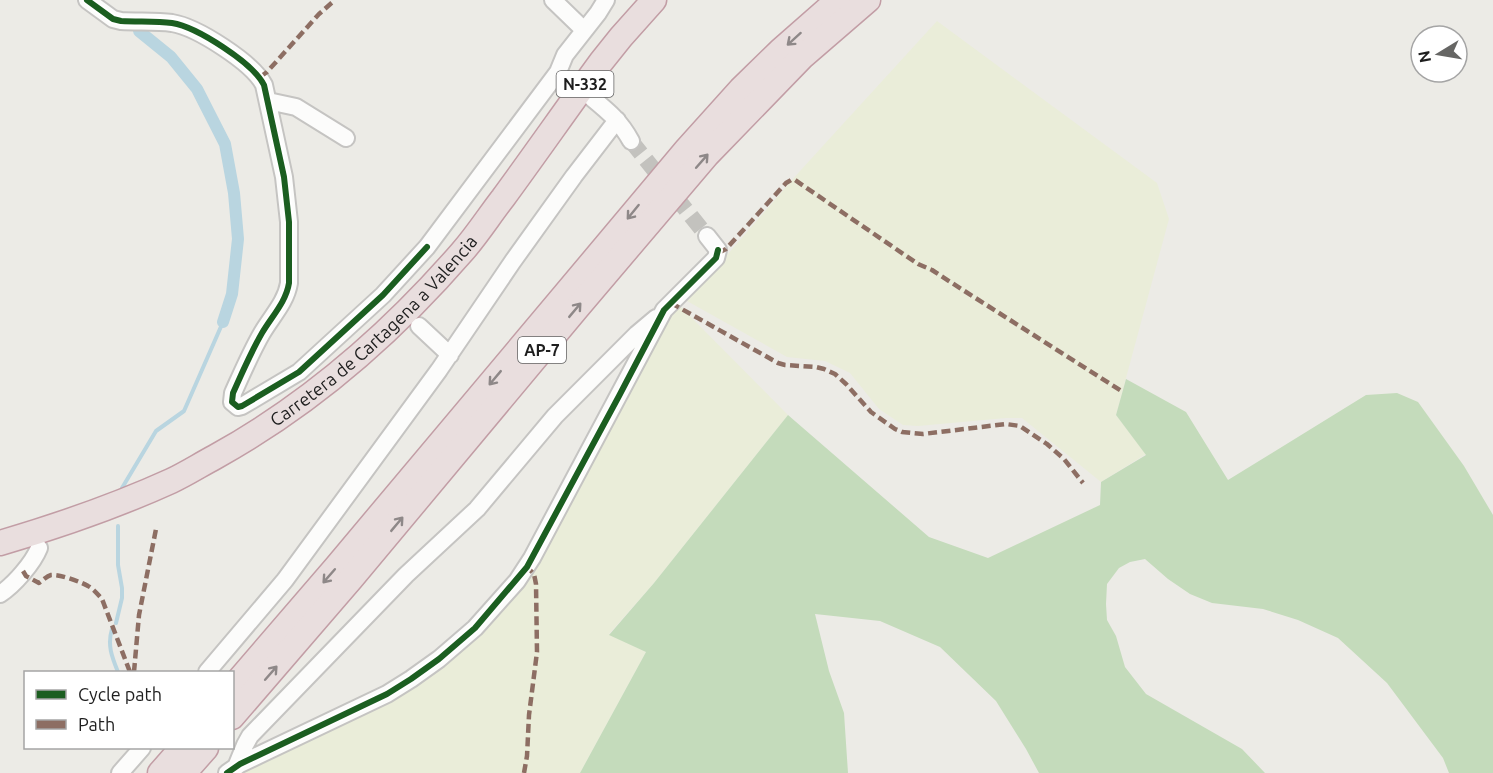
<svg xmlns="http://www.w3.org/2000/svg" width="1493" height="773" font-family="Ubuntu,sans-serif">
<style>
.farmland{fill:#eaedd9}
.forest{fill:#c4dbbb}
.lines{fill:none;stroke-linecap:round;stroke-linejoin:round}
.stream{stroke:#b9d5e0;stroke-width:4}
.canal{stroke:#b9d5e0;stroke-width:12}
.minor-tunnel{stroke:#c3c2be;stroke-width:16;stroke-dasharray:16 8;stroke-linecap:butt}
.minor-casing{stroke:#c5c4c2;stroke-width:20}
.highway-casing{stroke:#c29da5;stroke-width:27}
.minor{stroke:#fcfcfb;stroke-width:16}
.highway{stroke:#e9dede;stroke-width:24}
.quiet{stroke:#8d6e63;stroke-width:4.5;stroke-dasharray:9 4.5;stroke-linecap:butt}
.cycleway-casing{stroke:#fff;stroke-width:10}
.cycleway{stroke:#1b5e20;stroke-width:6}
.oneway{stroke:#8e8888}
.labels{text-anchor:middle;stroke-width:5;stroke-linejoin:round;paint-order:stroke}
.shield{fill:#fff;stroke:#626262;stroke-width:1.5}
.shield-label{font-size:16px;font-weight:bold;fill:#1e1e1e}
.street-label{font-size:18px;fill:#1e1e1e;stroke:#fff}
</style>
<rect width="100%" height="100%" fill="#ecebe6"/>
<path class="farmland" d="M 937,21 L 1157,183 L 1169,219 L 1116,415 L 1146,454 L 1101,482 L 1022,418 L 1006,418 L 918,426 L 903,425 L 879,409 L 850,373 L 825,361 L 787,357 L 687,301 L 800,171 Z
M 674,300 L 788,415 L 654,583 L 609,634 L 646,652 L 580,773 L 238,773 L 287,747 L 490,621 Z"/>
<path class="forest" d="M 1126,379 L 1186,412 L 1228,480 L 1366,395 L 1397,393 L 1418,402 L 1464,466 L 1493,515 L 1493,773 L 1449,773 L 1443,758 L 1387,683 L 1338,638 L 1298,620 L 1263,609 L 1212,603 L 1190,594 L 1168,579 L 1145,559 L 1130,562 L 1119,568 L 1107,584 L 1106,604 L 1107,620 L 1116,636 L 1125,667 L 1146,694 L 1242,749 L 1265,773 L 1039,773 L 1026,749 L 996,701 L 940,647 L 880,621 L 815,614 L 829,671 L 844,713 L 848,773 L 580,773 L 646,652 L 609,635 L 654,583 L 788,415 L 929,537 L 988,558 L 1100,505 L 1101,482 L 1146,455 L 1116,415 Z"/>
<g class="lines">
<path class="stream" d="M 122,488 L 156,431 L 184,411 L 223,322
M 116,623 L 122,598 L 122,588 L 118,565 L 118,526
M 112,629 C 107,645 112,657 118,672"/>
<path class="canal" d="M 139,31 L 171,57 L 197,89 L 225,144 L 234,193 L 238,239 L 232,294 L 223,322"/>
<path class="minor-tunnel" d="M 631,141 L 707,236"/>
<g class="minor-casing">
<path id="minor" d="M 87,0 L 113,19 L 121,21 C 138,22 156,21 172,23 C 197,27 253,63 264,85 L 284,177 L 289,222 L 289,283 C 286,302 272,316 262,333 C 251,352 242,373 233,393 L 232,402 L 238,407 L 242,406 L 299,372 L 383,295 L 427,247 L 558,72 L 565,55 L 598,13 L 606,0
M 553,0 L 584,30
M 592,98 C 609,112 620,121 631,141
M 268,101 L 296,107 L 346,138
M 419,326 L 450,355
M 0,594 C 14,585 33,563 39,548
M 207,672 L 285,580 L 439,370 L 513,261 L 574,176 L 617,120
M 236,767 L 245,745 L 250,736 L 406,575 L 477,509 L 555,416 L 637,334 L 656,318
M 120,773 L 142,748
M 227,773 L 240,764 L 387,694 L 411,679 L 439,659 L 475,628 L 517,581 L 532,558 L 664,310 L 716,258 L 718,250 L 707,236"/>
</g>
<g class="highway-casing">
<g id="highway">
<path id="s1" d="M 0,543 C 58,526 116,506 171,481 C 186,474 200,465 215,457 C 311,404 390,335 462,252 C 477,235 489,216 503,198 C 536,153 568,107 601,62 L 621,37 L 654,0"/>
<path d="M 232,688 L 337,566 L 687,149 L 741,89 L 780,51 L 838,0"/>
<path d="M 232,717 L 351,579 L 577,308 L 707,155 L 802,57 L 868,0"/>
<path d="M 160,773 L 182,748"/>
<path d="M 184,773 L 206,748"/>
</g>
</g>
<use href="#minor" class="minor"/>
<use href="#highway" class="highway"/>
<path class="quiet" d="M 260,77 L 267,72 L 319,14 L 335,0
M 718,250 L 722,251 L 726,249 L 786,183 L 791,180 L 795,180 L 918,264 L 932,270 L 952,283 L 1123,392
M 671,303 L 778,363 L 785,365 L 816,367 L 824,369 L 835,374 L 846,384 L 871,412 L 895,429 L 902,432 L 923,434 L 1006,424 L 1020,426 L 1047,444 L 1064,459 L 1083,483
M 23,571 L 26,576 L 39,583 C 43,580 47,576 51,575 C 60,574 81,582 88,586 C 94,589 98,595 102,599 L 130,672
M 134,672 L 139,615 L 156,529
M 524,773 L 527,756 L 529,715 L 537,652 L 536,584 L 534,574 L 527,567"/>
<g class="cycleway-casing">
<path id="cycleway" d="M 87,0 L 113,19 L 121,21 C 138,22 156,21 172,23 C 197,27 253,63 264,85 L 284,177 L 289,222 L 289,283 C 286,302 272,316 262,333 C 251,352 242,373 233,393 L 232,402 L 238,407 L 242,406 L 299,372 L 383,295 L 427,247
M 227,773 L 240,764 L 387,694 L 411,679 L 439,659 L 475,628 L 527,567 L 619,396 L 664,310 L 716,258 L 718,250"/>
</g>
<use href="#cycleway" class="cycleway"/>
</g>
<defs><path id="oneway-shaft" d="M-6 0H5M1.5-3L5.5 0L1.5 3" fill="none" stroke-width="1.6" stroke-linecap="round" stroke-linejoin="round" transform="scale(1.5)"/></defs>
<g class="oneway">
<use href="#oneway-shaft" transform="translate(794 39) rotate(138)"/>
<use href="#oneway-shaft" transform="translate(702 161) rotate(-49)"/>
<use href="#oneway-shaft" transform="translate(633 212) rotate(129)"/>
<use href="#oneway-shaft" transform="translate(575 310) rotate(-50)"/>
<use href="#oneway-shaft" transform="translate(495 378) rotate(130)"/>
<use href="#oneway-shaft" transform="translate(397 524) rotate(-50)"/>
<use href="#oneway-shaft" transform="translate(329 576) rotate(131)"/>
<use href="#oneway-shaft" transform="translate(271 673) rotate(-49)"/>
</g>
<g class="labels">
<g class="shield">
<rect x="556.5" y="71" width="57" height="26" rx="4.5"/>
<rect x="518" y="337" width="48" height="26" rx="4.5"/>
</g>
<g class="shield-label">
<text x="585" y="90">N-332</text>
<text x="542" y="356">AP-7</text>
</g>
<g class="street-label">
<text dy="6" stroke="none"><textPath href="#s1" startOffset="436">Carretera de Cartagena a Valencia</textPath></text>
</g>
</g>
<rect x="24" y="671" width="210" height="78" fill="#ffffff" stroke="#a5a5a5" stroke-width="1.5"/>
<rect x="36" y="690" width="30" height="9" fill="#1b5e20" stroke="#a5a5a5" stroke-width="1.5"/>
<text x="78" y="701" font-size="18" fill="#1e1e1e">Cycle path</text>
<rect x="36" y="720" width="30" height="9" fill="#8d6e63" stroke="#a5a5a5" stroke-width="1.5"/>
<text x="78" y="731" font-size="18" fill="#1e1e1e">Path</text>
<g transform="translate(1439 54) rotate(259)"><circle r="28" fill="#ffffff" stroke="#a5a5a5" stroke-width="1.5"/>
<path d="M0-4.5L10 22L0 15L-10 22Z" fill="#666664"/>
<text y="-9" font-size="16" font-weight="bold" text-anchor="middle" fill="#1e1e1e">N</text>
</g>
</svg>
